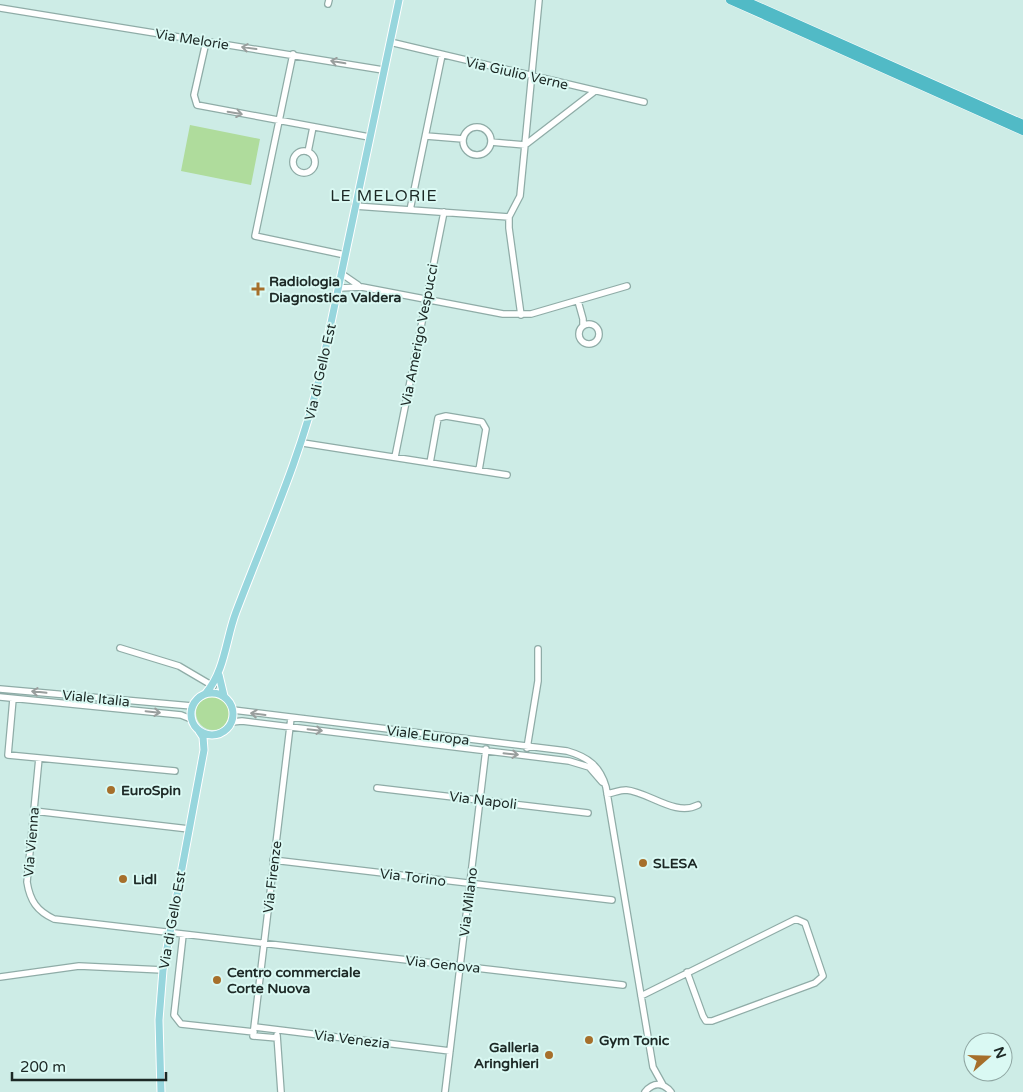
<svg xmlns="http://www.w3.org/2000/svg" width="1023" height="1092" font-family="'Varela Round',sans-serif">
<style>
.green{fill:#afdc9c}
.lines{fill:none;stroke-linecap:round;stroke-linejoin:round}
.minor-casing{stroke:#8faca7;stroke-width:8}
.major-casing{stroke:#fff;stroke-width:9}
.highway-casing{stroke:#fff;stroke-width:9}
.minor{stroke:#fff;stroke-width:5.5}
.major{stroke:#97d6dd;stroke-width:7}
.highway{stroke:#51bac6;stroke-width:8}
.oneway{stroke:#999e9d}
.poi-dot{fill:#a66f2b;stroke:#daf9f3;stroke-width:2}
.labels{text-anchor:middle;stroke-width:4;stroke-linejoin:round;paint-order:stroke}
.street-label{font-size:14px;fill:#1c2825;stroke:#daf9f3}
.poi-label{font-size:14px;font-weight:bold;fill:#1c2825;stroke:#daf9f3;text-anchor:start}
.quarter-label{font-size:16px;letter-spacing:1px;fill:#1c2825;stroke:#daf9f3}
</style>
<rect width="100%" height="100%" fill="#cdece6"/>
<path class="green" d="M 190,125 L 260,139 L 251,185 L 181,171 Z
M196 713a17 17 0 1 1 34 0a17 17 0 1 1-34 0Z"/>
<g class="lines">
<g class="minor-casing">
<path id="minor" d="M 328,4 L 329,0
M 0,8 L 383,70
M 206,42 L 194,95 L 197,105 L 369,137
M 390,42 L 644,102
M 293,54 L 255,236 L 345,255
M463 141a14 14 0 1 1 28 0a14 14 0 1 1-28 0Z
M 426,136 L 463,139
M 491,142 L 525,145 L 595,91
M293 162a11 11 0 1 1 22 0a11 11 0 1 1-22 0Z
M 308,152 L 313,127
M 355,206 L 509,217
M 410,210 L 442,55
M 342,274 L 358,285
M 339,288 L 362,287 L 503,314 L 531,314 L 627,286
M 578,301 L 583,319 L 583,326
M 521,315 L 509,228 L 509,217 L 520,196 L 539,0
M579 334a10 10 0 1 1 20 0a10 10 0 1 1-20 0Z
M 303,443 L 507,475
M 395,457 L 444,212
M 430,463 L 438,418 L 446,416 L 482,422 L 486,429 L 479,470
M 120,648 L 179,666 L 213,686
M 0,689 L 192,706
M 0,697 L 181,715 L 191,719
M 13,699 L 8,755 L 175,771
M 233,710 L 567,751 C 588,757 600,766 606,787 L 653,1067 L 663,1085
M 232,722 L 242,721 L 569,761 L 589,767 L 602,782
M 527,748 L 538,681 L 538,649
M 39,758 L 27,882 C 30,901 37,911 54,919 L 623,985
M 377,788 L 588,813
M 607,794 C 613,793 620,790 626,790 C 649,792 675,817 698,805
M 34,811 L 189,829
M 273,860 L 612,900
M 183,935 L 174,1015 L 181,1024 L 254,1032
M 0,977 L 79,966 L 163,970
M 641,996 L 796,919 L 805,923 L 823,976 L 815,983 L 712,1021 L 706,1021 L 703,1016 L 687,972
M 255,1027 L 450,1051
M 277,1035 L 281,1092
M 277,1038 L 253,1036 L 291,718
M 445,1092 L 486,749
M 645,1092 C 653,1082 663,1082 671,1092"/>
</g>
<g class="major-casing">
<path id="major" d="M 219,675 L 224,696
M191 714a21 21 0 1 1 42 0a21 21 0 1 1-42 0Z
M 206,693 C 225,671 226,638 236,612 C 266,533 301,457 320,375 L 399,0
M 161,1092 L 159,1020 L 163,970 L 204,750 L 203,737 L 199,731"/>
</g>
<g class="highway-casing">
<path id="highway" d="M 730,0 L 1023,131
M 744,0 L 1023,124"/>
</g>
<use href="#minor" class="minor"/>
<use href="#major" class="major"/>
<use href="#highway" class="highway"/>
</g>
<defs><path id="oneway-shaft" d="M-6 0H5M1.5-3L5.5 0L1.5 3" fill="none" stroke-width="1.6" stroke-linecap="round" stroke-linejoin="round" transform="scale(1.25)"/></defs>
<g class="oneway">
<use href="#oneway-shaft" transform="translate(249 48) rotate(-172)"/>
<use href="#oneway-shaft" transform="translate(338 62) rotate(-170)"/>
<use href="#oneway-shaft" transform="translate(235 113) rotate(10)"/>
<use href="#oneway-shaft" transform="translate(39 692) rotate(-174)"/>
<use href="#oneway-shaft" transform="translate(153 712) rotate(6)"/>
<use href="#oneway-shaft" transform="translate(258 714) rotate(-173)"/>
<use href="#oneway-shaft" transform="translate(315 730) rotate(6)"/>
<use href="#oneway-shaft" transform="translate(511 754) rotate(6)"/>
</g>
<g class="poi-dot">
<path d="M255.5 281.5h5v5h5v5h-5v5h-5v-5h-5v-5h5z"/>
<circle cx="111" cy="790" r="5"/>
<circle cx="643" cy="863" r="5"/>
<circle cx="123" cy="879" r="5"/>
<circle cx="217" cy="980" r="5"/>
<circle cx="589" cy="1040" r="5"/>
<circle cx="549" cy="1055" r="5"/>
</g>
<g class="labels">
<g class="street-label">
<text transform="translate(192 39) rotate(9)" y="5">Via Melorie</text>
<text transform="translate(517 73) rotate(13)" y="5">Via Giulio Verne</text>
<text transform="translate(419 335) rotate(-79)" y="5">Via Amerigo Vespucci</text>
<text transform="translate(320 372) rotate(-77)" y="5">Via di Gello Est</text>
<text transform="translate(96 698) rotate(6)" y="5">Viale Italia</text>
<text transform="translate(428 735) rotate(7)" y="5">Viale Europa</text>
<text transform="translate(483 800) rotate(7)" y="5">Via Napoli</text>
<text transform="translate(31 842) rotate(-85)" y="5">Via Vienna</text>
<text transform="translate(272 877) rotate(-83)" y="5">Via Firenze</text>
<text transform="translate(413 877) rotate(7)" y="5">Via Torino</text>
<text transform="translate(468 902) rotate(-83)" y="5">Via Milano</text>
<text transform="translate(172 920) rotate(-80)" y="5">Via di Gello Est</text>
<text transform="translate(443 964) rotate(6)" y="5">Via Genova</text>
<text transform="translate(352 1039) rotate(7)" y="5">Via Venezia</text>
</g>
<g class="poi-label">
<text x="269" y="286">Radiologia<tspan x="269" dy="16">Diagnostica Valdera</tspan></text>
<text x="121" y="795">EuroSpin</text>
<text x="653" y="868">SLESA</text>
<text x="133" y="884">Lidl</text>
<text x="227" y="977">Centro commerciale<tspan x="227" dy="16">Corte Nuova</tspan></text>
<text x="599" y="1045">Gym Tonic</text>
<text x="539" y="1052" text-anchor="end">Galleria<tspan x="539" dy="16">Aringhieri</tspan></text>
</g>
<g class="quarter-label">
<text x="384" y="201">LE MELORIE</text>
</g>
</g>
<g transform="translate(988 1057) rotate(70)"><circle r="24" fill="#daf9f3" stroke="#8ea5a1"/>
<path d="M0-4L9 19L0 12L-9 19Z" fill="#a66f2b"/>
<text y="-8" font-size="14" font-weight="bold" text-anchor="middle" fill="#1c2825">N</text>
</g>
<path d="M12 1072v8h154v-8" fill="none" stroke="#1c2825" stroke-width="2.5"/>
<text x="20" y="1072" font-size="15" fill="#1c2825" stroke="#daf9f3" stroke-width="4" paint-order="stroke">200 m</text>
</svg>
